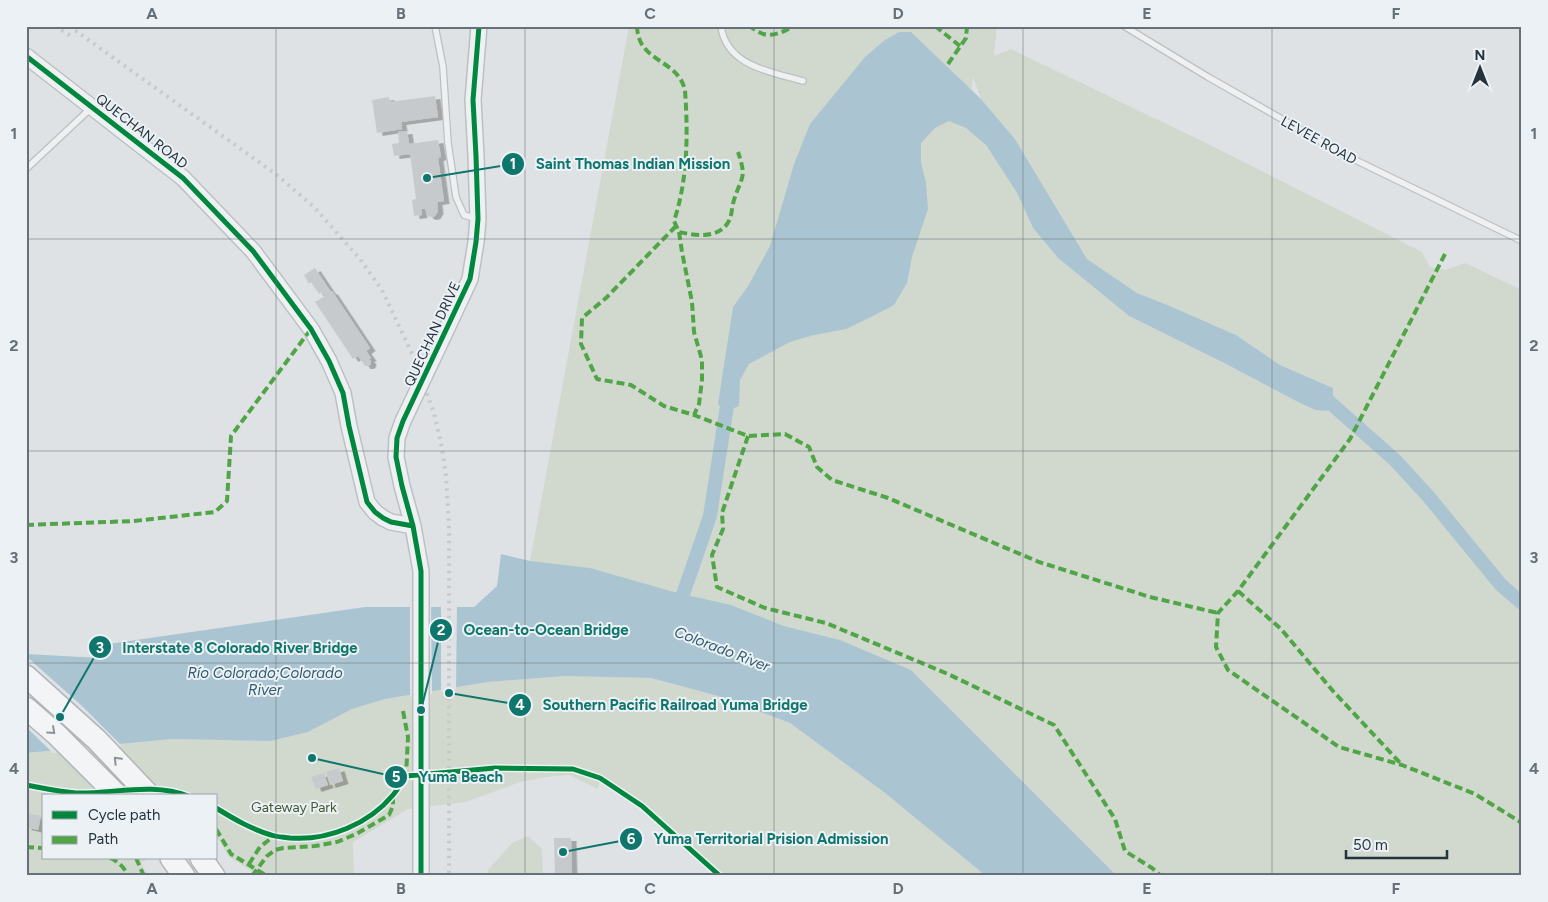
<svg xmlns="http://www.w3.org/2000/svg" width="1548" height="902" font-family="Figtree,sans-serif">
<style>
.green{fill:#d1d9ce;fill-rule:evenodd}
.water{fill:#aac5d1}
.pier{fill:#dfe2e4}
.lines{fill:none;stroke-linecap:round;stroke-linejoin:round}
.canal{stroke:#aac5d1;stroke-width:14}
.building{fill:#c7cacc;filter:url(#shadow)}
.service-casing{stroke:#bdc0c2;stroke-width:8}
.tertiary-casing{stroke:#bdc0c2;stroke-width:18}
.motorway-casing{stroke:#b1b5b9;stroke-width:24}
.service{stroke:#eef0f1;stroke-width:5.5}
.tertiary{stroke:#eef0f1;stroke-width:15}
.motorway{stroke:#f3f4f5;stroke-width:21}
.rail{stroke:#c7cacc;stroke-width:4;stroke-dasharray:2.5 5;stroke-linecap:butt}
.tertiary-bridge-casing{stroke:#bdc0c2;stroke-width:18;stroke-linecap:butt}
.tertiary-bridge{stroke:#eef0f1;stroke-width:15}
.quiet{stroke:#50a546;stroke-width:4;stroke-dasharray:8 4;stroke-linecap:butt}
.cycleway-casing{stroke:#ebf1f5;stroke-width:8}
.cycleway{stroke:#00873e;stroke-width:5}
.oneway{stroke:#8c949a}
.grid{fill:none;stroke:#667078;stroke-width:1;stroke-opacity:0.55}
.labels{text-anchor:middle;stroke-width:4;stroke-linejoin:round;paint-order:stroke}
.street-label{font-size:14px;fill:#25333e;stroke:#ebf1f5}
.park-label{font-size:14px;fill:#425a32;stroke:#ebf1f5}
.water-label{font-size:15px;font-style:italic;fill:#2e5b73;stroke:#ebf1f5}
.leader{fill:none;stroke:#0f766e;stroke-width:2}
.callout-dot{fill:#0f766e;stroke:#ebf1f5;stroke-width:2}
.mark-label{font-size:15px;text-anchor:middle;font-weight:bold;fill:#fff}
.callout-label{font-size:15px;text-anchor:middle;font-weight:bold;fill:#0f766e;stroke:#ebf1f5;stroke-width:4;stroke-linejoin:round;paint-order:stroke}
.neatline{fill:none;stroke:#667078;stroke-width:2}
.grid-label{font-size:16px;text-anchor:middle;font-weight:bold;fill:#667078}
</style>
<defs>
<filter id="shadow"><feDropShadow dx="5.5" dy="3" stdDeviation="0" flood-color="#0004"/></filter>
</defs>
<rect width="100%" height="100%" fill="#dfe2e4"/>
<path class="green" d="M 629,26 L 997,26 L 994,56 L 1011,49 L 1206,143 L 1422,252 L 1430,267 L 1445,270 L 1465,263 L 1522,290 L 1522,876 L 1113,876 L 911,670 L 840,640 L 784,626 L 731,605 L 530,561 ZM 973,77 L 981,99 L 1015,139 L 1087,259 L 1137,293 L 1170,306 L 1236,335 L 1280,365 L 1333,388 L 1333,403 L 1327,411 L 1315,410 L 1298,402 L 1224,363 L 1129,316 L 1058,258 L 1033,228 L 1017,193 L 986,145 L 967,128 Z
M 565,676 L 651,678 L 718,696 L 790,723 L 885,793 L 986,876 L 725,876 L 600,778 L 598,789 L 569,775 L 546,777 L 520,782 L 466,802 L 408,809 L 353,842 L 354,876 L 259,876 L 229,857 L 216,836 L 216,796 L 44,796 L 44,858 L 150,858 L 141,863 L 148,876 L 26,876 L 26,753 L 172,739 L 271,741 L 308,732 L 352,709 L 385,699 L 488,682 Z
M 528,836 L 542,849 L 543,876 L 488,876 L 488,870 L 512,843 Z"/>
<path class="water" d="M 899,32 L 911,32 L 981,99 L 1015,139 L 1087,259 L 1137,293 L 1170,306 L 1236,335 L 1280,365 L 1333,388 L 1333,403 L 1327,411 L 1315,410 L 1298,402 L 1224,363 L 1129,316 L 1058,258 L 1033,228 L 1017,193 L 986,145 L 966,128 L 949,121 L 935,128 L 921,143 L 921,163 L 926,183 L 928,209 L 912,257 L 907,283 L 894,305 L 871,317 L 846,329 L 814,335 L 790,342 L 749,364 L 740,380 L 739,406 L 725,412 L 718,404 L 733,307 L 748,286 L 770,246 L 794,164 L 810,124 L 865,57 L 885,40 Z
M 501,554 L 530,561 L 590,568 L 674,592 L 731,605 L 784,626 L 840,640 L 911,670 L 1117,876 L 986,876 L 885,793 L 790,723 L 718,696 L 651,678 L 565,676 L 488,682 L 385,699 L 352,709 L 308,732 L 271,741 L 172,739 L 26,753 L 26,654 L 101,658 L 108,644 L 365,607 L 474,607 L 497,586 Z"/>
<path class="pier" d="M 410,605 L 431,605 L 432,694 L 410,697 Z
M 441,605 L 457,605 L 456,690 L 441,692 Z
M 26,656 L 82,706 L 122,746 L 53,753 L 26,727 Z"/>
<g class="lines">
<path class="canal" d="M 1318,392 L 1395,460 L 1428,496 L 1501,585 L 1522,603
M 677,612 L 710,516 L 729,393"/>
</g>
<path class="building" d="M 435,96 L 438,117 L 401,122 L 402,129 L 377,133 L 372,100 L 389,97 L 390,102 Z
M 407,131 L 409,144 L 438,140 L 441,157 L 438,158 L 444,201 L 437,202 L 438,211 L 435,216 L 431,217 L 428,216 L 425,209 L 421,209 L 422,215 L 414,216 L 412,200 L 416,199 L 410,154 L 394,156 L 392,144 L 399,143 L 398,132 Z
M 315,268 L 331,292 L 332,291 L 370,348 L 366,351 L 371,358 L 369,359 L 371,362 L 370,365 L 368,366 L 365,366 L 358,356 L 353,359 L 315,302 L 325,296 L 322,292 L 319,294 L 311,282 L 309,284 L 304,275 Z
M 339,768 L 343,781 L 330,785 L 326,772 Z
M 324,773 L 328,785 L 316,789 L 311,777 Z
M 27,813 L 41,816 L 38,830 L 26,827 Z
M 554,838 L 571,838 L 572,876 L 555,876 Z"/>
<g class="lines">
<g class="service-casing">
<path id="service" d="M 435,26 L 443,67 L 448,143 L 456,197 L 464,215 L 477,219
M 721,26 C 726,66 771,72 803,81
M 1124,26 L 1208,77 L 1345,155 L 1522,241
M 26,169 L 90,109"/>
</g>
<g class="tertiary-casing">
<path id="tertiary" d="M 26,56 L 183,178 L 253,251 L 311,329 L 329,361 L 343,393 L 349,426 L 367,502 L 375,512 L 383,518 L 391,522 L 413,526
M 433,358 L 470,279 L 476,242 L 478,219 L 476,156 L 473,100 L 479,26
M 403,421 L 397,438 L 396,457 L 402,486 L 413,526 L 421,571 L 421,876"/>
</g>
<g class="motorway-casing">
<path id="motorway" d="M 26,676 L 97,740 L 150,796
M 26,708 L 56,734 L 118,796
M 171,858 L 184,876
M 201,858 L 214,876"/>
</g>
<use href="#service" class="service"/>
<use href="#tertiary" class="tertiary"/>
<use href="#motorway" class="motorway"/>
<path class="rail" d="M 55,26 L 74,38
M 69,26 L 277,175 L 314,207 L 360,259 L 382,290 L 414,358 L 434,413 L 442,448 L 446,476 L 449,525 L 449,876"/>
<g class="tertiary-bridge-casing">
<path id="tertiary-bridge" d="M 403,421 L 433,358"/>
</g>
<use href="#tertiary-bridge" class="tertiary-bridge"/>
<path class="quiet" d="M 637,26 C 638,63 677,58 685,90 C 688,133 688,179 674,221 L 679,232 C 697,236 721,239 730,219 C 732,213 732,206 734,200 C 742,175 747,179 738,152
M 748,26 C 753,28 758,32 763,34 C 774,37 785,31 794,26
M 935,26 L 960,46
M 948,64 L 966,38 L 967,26
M 676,226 L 606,298 L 582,318 L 581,344 L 597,379 L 631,385 L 664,406 L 694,415 L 748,436 L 785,434 L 809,447 L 817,467 L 832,480 L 888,498 L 1039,562 L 1150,597 L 1218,613
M 679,232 L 682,252 L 692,302 L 694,332 L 702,360 L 702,380 L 699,404 L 694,415
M 1445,254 L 1350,439 L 1238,591 L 1218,613 L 1216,647 L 1228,670 L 1339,747 L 1402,765 L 1475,794 L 1522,823
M 748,436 L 722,513 L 723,529 L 712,555 L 717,587 L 765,608 L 826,623 L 948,674 L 1054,725 L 1115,819 L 1125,851 L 1152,868 L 1161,876
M 26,525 L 134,521 L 215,512 L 227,501 L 231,436 L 311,329
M 1238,591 L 1281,629 L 1333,691 L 1402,765
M 403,711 L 408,737 L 406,776
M 216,829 L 231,854 L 267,876
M 26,847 L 44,848
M 110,858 C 118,861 125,868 128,876
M 136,858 L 144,876
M 249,864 L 260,847 L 274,836
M 252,876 L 267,856 L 275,850 L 283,848 L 315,846 L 337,842 L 356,834 L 389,815 L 393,806 L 393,795"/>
<g class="cycleway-casing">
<path id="cycleway" d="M 26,56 L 183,178 L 253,251 L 311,329 L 329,361 L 343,393 L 349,426 L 367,502 L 375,512 L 383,518 L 391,522 L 413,526
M 26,785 C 43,788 60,792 76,793 C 113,794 153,782 188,796
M 216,808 C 234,819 251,829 271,835 C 277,837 284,837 290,838 C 328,841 369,824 393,795 C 398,789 402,782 406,776 L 495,768 L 573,769 L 600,778 L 642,806 L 720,876
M 421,876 L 421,571 L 413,526 L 402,486 L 396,457 L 397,438 L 403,421 L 470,279 L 476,242 L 478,219 L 476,156 L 473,100 L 479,26"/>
</g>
<use href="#cycleway" class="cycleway"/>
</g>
<defs><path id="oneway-chevron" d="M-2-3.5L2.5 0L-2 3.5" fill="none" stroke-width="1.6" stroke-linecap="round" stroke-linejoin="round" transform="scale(1.25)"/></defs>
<g class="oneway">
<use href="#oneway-chevron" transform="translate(52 731) rotate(42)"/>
<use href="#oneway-chevron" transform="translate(117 760) rotate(-134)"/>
</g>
<path class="grid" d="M 276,26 L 276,876M 525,26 L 525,876M 774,26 L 774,876M 1023,26 L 1023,876M 1272,26 L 1272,876M 26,239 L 1522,239M 26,451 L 1522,451M 26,663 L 1522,663"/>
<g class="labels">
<g class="street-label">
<text transform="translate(142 131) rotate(38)" y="5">QUECHAN ROAD</text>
<text transform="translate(1319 140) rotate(29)" y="5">LEVEE ROAD</text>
<text transform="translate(432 334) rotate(-65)" y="5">QUECHAN DRIVE</text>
</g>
<g class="park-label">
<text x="294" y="812">Gateway Park</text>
</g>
<g class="water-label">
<text transform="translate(722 649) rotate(21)" y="5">Colorado River</text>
<text x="265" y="678">Río Colorado;Colorado<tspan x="265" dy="17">River</tspan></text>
</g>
</g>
<path class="leader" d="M427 178L513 164M421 710L441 630M60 717L100 647M449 693L520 705M312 758L396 777M563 852L631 839"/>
<g class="callout-dot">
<circle cx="427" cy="178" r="5"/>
<circle cx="421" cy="710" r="5"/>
<circle cx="60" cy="717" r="5"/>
<circle cx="449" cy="693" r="5"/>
<circle cx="312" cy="758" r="5"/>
<circle cx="563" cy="852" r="5"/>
<circle cx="513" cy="164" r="12"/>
<circle cx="441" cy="630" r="12"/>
<circle cx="100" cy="647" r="12"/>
<circle cx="520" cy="705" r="12"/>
<circle cx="396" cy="777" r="12"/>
<circle cx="631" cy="839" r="12"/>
</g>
<g class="mark-label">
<text x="513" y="169">1</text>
<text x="441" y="635">2</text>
<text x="100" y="653">3</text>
<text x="520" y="710">4</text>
<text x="396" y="782">5</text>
<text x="631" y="844">6</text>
</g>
<g class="callout-label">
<text x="633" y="169">Saint Thomas Indian Mission</text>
<text x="546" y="635">Ocean-to-Ocean Bridge</text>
<text x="240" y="653">Interstate 8 Colorado River Bridge</text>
<text x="675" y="710">Southern Pacific Railroad Yuma Bridge</text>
<text x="461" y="782">Yuma Beach</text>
<text x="771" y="844">Yuma Territorial Prision Admission</text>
</g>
<rect width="1548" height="902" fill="none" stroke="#ebf1f5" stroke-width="55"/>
<rect x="42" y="794" width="175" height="65" fill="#ebf1f5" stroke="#9ca5ac"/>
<rect x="52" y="811" width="25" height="8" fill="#00873e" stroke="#9ca5ac"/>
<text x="88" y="820" font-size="15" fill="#25333e">Cycle path</text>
<rect x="52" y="836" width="25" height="8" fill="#50a546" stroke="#9ca5ac"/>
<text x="88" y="844" font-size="15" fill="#25333e">Path</text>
<g transform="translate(1480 68)" stroke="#ebf1f5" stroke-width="4" paint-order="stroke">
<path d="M0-4L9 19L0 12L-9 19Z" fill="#25333e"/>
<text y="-8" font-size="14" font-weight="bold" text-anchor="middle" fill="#25333e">N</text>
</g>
<path d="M1346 850v8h101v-8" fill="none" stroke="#25333e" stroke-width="2.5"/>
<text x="1353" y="850" font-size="15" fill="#25333e" stroke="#ebf1f5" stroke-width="4" paint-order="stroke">50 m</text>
<rect x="28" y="28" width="1492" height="846" class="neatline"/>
<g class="grid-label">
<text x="152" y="19">A</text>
<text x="401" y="19">B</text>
<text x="650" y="19">C</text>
<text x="898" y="19">D</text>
<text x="1147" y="19">E</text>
<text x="1396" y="19">F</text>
<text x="14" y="139">1</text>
<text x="1534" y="139">1</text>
<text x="14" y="351">2</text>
<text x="1534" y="351">2</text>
<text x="14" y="563">3</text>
<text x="1534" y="563">3</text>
<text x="14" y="774">4</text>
<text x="1534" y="774">4</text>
<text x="152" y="894">A</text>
<text x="401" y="894">B</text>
<text x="650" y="894">C</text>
<text x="898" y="894">D</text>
<text x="1147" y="894">E</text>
<text x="1396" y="894">F</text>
</g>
</svg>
